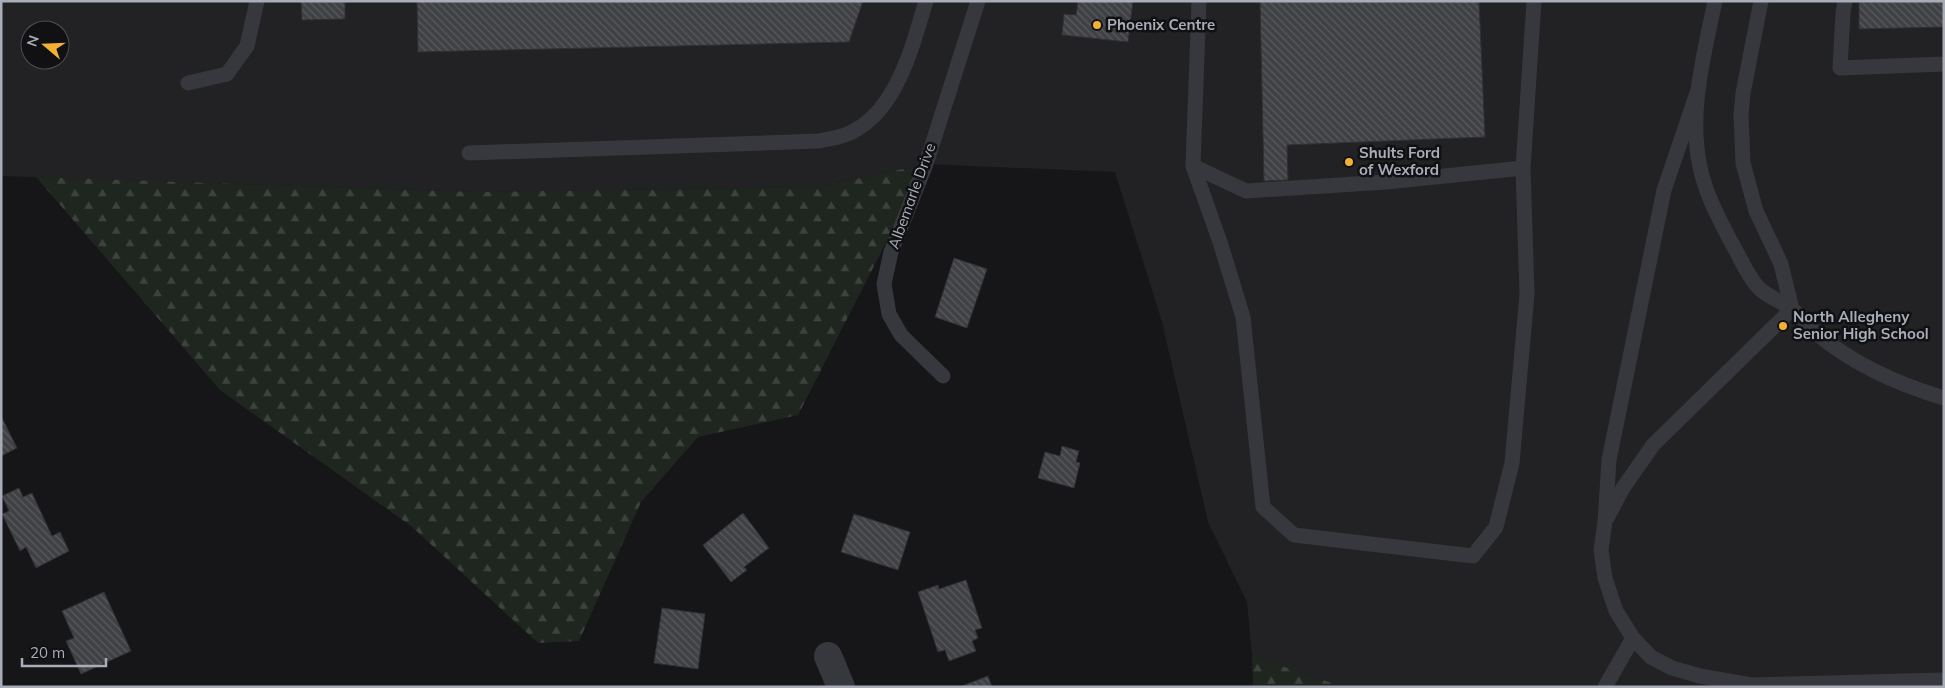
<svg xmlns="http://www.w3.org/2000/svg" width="1945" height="688" font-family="Mulish,sans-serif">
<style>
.built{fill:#222225;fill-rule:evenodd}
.forest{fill:url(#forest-firs)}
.building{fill:url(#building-back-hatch);stroke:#303034}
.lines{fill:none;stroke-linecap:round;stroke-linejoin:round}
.service{stroke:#37383d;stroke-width:15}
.minor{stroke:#37383d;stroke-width:28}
.poi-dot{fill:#f2b134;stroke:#111113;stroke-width:2}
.labels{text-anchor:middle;stroke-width:5;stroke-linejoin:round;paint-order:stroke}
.poi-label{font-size:15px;font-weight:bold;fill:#a8adb8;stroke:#111113;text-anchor:start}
.street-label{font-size:15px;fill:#a8adb8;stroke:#111113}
</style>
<defs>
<pattern id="forest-firs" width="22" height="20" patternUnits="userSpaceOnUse" patternTransform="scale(1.25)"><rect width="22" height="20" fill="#1e261f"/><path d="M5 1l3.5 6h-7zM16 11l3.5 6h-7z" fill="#3c433d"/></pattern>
<pattern id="building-back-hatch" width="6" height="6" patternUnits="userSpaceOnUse" patternTransform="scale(1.25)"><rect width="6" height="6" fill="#404145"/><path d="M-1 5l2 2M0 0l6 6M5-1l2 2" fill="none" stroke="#595a5e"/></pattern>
</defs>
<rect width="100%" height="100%" fill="#161618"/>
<path class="built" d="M 1,1 L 1944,1 L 1944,687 L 1344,687 L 1252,656 L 1247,602 L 1208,522 L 1162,322 L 1115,172 L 926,164 L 818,187 L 479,192 L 1,176 ZM 30,30 L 60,30 L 60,60 L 30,60 Z"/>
<path class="forest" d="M 926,164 L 798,415 L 698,437 L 641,502 L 579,641 L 538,643 L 411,526 L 220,390 L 36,177 L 479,192 L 818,187 Z
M 1252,656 L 1344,687 L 1253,687 Z"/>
<path class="building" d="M 301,1 L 345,1 L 345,19 L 302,20 Z
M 417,1 L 863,1 L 849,42 L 418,52 Z
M 1078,1 L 1133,1 L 1128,42 L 1062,35 L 1064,14 L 1076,15 Z
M 1260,1 L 1479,1 L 1485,137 L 1287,145 L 1288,180 L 1264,181 Z
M 1944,1 L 1944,27 L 1859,29 L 1859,2 Z
M 954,258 L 987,269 L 967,328 L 935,317 Z
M 1,416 L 17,448 L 1,456 Z
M 1062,446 L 1079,451 L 1076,462 L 1080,463 L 1074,488 L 1038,478 L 1045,452 L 1060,456 Z
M 19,488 L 23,497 L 32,493 L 52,536 L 60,532 L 69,551 L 36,568 L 26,547 L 20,551 L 2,514 L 9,511 L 2,496 Z
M 743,513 L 769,548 L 744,567 L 747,570 L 731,582 L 703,545 Z
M 854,514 L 910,532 L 898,570 L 841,552 Z
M 966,580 L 982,628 L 975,630 L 978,638 L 972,641 L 976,651 L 949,661 L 945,650 L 938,652 L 918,592 L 938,585 L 939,589 Z
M 104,592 L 131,651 L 81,674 L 66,641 L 74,638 L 62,611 Z
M 662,608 L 705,614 L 698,669 L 654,663 Z
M 988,676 L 992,687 L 959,687 Z"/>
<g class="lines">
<path class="service" d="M 1715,1 C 1704,55 1688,112 1700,167 C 1705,192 1718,217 1730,240 C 1739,255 1746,273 1757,286 C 1765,296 1781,301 1792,309 C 1801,316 1807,326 1816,333 C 1854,365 1897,384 1944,398
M 1761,1 L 1743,93 L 1741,115 L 1743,163 L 1756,211 L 1781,264 L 1792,309
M 1845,1 L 1843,13 L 1840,68 L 1944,64
M 188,83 L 227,74 L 247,46 L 257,1
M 1699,87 L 1664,190 L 1609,460 L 1605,521 L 1601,550 L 1605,578 L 1616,611 L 1633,638 L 1651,657 L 1672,668 L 1700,676 L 1751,685 L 1944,680
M 469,153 L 819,141 C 827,139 837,138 845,135 C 896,116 912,47 926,1
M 1193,166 L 1246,191 L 1386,182 L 1523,168 L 1527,294 L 1512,463 L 1496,527 L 1473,556 L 1294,535 L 1263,507 L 1243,317 L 1220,242 L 1193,166 L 1199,1
M 1523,168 L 1534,1
M 943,376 L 901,335 L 889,314 L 884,284 L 891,252 L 926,164 L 978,1
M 1607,518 L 1623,488 L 1653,445 L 1792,309
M 1605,687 L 1633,638"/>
<path class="minor" d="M 828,656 L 841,687"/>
</g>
<g class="poi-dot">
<circle cx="1097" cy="25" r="5"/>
<circle cx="1349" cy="162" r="5"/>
<circle cx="1783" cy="326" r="5"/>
</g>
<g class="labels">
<g class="poi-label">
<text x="1107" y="30">Phoenix Centre</text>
<text x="1359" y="158">Shults Ford<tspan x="1359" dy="17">of Wexford</tspan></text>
<text x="1793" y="322">North Allegheny<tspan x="1793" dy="17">Senior High School</tspan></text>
</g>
<g class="street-label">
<text transform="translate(912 196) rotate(-70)" y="5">Albemarle Drive</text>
</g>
</g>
<rect width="1945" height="688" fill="none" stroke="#a8adb8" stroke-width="5"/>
<g transform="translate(45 45) rotate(289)"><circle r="24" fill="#111113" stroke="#4d4f55"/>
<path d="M0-4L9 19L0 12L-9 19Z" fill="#f2b134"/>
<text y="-8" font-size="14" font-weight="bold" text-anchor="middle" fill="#a8adb8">N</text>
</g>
<path d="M22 658v8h84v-8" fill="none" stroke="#a8adb8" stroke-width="2.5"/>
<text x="30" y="658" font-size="15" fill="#a8adb8" stroke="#111113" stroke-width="4" paint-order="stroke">20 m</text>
</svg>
